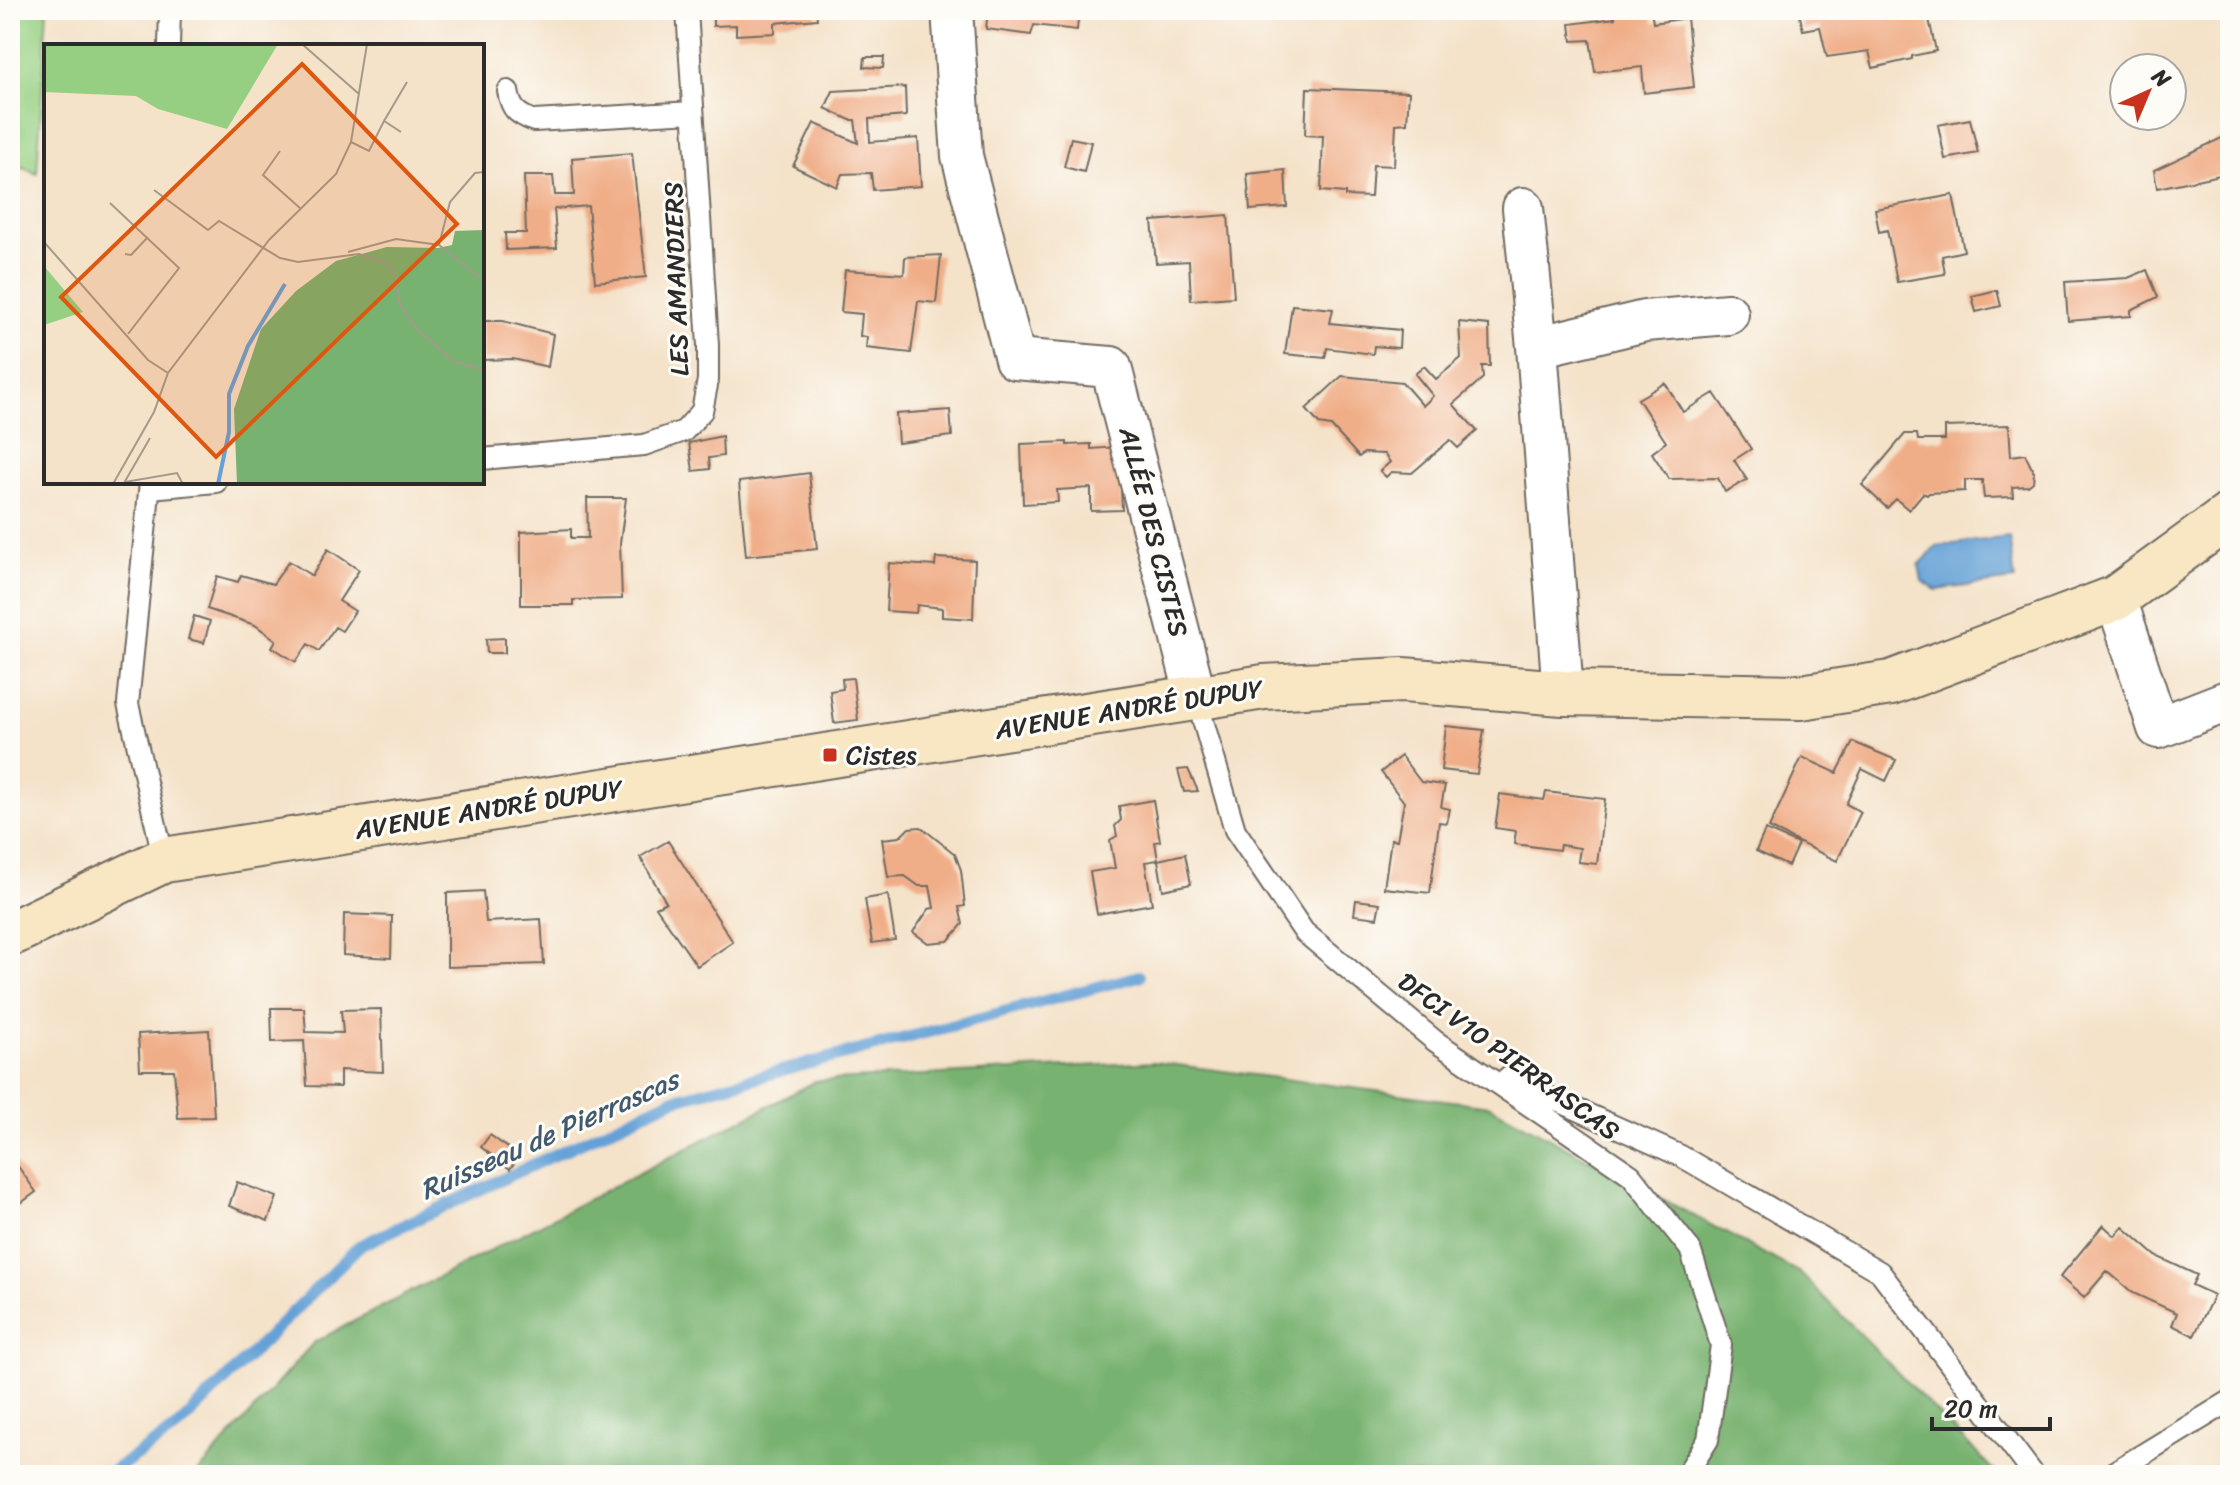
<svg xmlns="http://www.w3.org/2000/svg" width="2240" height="1485" font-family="Sriracha,sans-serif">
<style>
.green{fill:#96cf82;stroke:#607d56;stroke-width:2}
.forest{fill:#78b270;stroke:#526e4e;stroke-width:2}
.water{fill:#65a1d6;stroke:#486680;stroke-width:2}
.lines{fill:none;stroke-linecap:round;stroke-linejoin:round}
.stream{stroke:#65a1d6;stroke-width:12}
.building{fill:#f0ae88}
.lane-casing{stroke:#716b62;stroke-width:24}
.street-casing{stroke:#716b62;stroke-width:44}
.secondary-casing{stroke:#716b62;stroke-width:48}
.lane{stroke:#fff;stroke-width:20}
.street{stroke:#fff;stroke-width:40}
.secondary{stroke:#f9e7c3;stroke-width:44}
.poi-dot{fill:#c8321e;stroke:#fdfcf7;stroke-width:3}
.labels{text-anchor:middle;stroke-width:6;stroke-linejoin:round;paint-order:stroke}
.street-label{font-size:26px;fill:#2b2b2b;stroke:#fdfcf7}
.poi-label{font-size:26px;fill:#2b2b2b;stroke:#fdfcf7;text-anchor:start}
.water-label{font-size:28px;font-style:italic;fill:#425a6f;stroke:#fdfcf7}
.inset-river{fill:none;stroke:#65a1d6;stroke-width:4}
.inset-road{fill:none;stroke:#a4998a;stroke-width:2}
.view{fill:#df570e;fill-opacity:0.15;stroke:#df570e;stroke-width:4}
.inset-edge{fill:none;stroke:#2b2b2b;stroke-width:4}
</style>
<rect width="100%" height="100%" fill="#fdfcf7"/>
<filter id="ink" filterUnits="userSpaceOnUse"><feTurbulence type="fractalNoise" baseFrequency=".0125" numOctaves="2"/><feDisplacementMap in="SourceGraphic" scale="16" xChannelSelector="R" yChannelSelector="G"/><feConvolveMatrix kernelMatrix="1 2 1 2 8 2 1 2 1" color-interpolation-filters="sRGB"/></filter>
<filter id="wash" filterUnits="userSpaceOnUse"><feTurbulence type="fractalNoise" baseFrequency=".006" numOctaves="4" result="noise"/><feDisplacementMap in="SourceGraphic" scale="32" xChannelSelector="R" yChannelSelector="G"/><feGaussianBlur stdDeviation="1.8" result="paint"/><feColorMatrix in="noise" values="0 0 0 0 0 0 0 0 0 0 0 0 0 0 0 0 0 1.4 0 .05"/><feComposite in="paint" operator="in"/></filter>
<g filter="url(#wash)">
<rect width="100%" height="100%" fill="#f4e2c9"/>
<path class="green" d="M 10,10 L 47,10 L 37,174 L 10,161 Z"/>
<path class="forest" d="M 1154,1062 L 1490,1106 L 1800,1273 L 1998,1475 L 196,1475 L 314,1342 L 816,1081 Z"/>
<path class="water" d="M 2009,537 L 2015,580 L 1936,590 L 1922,581 L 1919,565 L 1937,546 Z"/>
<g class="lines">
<path class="stream" d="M 107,1475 L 178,1427 L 359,1246 L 672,1100 L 1139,976"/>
</g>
<g id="blocks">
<path class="building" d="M 713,10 L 816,10 L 817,19 L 775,23 L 775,33 L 736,35 L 736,25 L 713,26 Z
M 988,10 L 1079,10 L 1077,30 L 1034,25 L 1031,35 L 986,29 Z
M 1615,10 L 1651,10 L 1653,23 L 1687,18 L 1694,87 L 1644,93 L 1642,67 L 1595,72 L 1590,40 L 1572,41 L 1570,24 L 1615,18 Z
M 1786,10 L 1927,10 L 1936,51 L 1912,56 L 1912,59 L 1873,68 L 1869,51 L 1827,57 L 1820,27 L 1803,30 L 1799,12 L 1787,13 Z
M 865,57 L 884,57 L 883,68 L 864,67 Z
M 905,87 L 906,116 L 869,119 L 870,142 L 918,138 L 921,186 L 873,190 L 871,173 L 842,174 L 837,187 L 793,166 L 814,123 L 858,143 L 855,120 L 850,120 L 825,108 L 833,91 Z
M 1307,88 L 1409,92 L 1407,123 L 1396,124 L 1394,166 L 1373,165 L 1371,197 L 1345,196 L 1345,193 L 1321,191 L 1323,136 L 1305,135 Z
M 1970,119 L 1978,153 L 1945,159 L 1938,125 Z
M 2230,134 L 2230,173 L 2157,188 L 2154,170 Z
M 1071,138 L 1091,142 L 1084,172 L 1064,167 Z
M 632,153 L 646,277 L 595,282 L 588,206 L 554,209 L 557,248 L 506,250 L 505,233 L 526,233 L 524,176 L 553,176 L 555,195 L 574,195 L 572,158 Z
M 1285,170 L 1287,207 L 1250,210 L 1247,174 Z
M 1953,195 L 1964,251 L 1942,256 L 1945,274 L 1897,282 L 1887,230 L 1879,232 L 1875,209 Z
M 1228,215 L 1234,297 L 1191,300 L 1189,261 L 1156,263 L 1152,221 Z
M 941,255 L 936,303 L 918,301 L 911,353 L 866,348 L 867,337 L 860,336 L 862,314 L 841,312 L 845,270 L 904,274 L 905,257 Z
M 2147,270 L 2158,297 L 2131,310 L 2131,316 L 2068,321 L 2065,282 L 2128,278 Z
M 1997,290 L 2001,306 L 1976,312 L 1972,296 Z
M 1292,305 L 1333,309 L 1330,323 L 1400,330 L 1399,348 L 1374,346 L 1373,354 L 1327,348 L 1325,358 L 1285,354 Z
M 482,321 L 503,321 L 553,334 L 548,367 L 513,359 L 482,360 Z
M 1459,322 L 1489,325 L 1490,366 L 1482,366 L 1483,378 L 1453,404 L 1477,431 L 1458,448 L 1450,440 L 1412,473 L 1391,472 L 1386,477 L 1380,471 L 1390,462 L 1384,454 L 1364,453 L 1359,457 L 1331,426 L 1319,424 L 1306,409 L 1342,376 L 1402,382 L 1423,406 L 1433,396 L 1415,374 L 1424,366 L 1436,379 L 1461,358 Z
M 1665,383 L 1683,412 L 1714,393 L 1751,449 L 1734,460 L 1747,480 L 1725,492 L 1718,478 L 1669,479 L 1652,453 L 1666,442 L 1638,399 Z
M 950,410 L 952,436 L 898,443 L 896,414 Z
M 2009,425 L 2011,456 L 2025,454 L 2034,473 L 2033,482 L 2028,486 L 2012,487 L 2013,497 L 1984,498 L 1982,480 L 1965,480 L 1965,491 L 1929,493 L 1927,495 L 1923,493 L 1909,510 L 1896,499 L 1887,508 L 1862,485 L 1905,434 L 1917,434 L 1918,440 L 1945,440 L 1945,427 Z
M 722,436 L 723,456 L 709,458 L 710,469 L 693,471 L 689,443 Z
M 1067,442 L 1067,445 L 1091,444 L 1091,449 L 1119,447 L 1122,510 L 1091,511 L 1091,488 L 1057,490 L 1058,502 L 1023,504 L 1021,444 Z
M 809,473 L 817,549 L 746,556 L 739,482 Z
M 587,498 L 626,498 L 620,543 L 622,599 L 573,600 L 573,605 L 521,605 L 521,532 L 571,529 L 571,538 L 588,538 Z
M 328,549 L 359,570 L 339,601 L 355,611 L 342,631 L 335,627 L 319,651 L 308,644 L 296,662 L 272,647 L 276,640 L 255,625 L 207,609 L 217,576 L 238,582 L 241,575 L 273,584 L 289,561 L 312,576 Z
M 936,558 L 975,560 L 973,619 L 942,617 L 942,608 L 917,605 L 916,613 L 886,611 L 889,563 L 935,566 Z
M 194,616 L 210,621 L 204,643 L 188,639 Z
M 505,638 L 505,653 L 487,653 L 486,639 Z
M 853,678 L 858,720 L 834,723 L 830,691 L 843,689 L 842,679 Z
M 1446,726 L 1484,730 L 1477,774 L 1441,770 Z
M 1853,742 L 1896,760 L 1886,781 L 1862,769 L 1846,804 L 1861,812 L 1837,861 L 1769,828 L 1802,757 L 1837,773 Z
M 1401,756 L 1421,782 L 1445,785 L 1441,807 L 1450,809 L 1447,823 L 1439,822 L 1430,893 L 1384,888 L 1391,839 L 1397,840 L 1404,802 L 1381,772 Z
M 1188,769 L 1198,791 L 1184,792 L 1178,770 Z
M 1546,792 L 1605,799 L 1597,864 L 1578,862 L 1580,848 L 1560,845 L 1559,850 L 1514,844 L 1516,831 L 1495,828 L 1500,794 L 1544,800 Z
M 1153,800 L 1160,841 L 1155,842 L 1158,860 L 1145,862 L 1152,904 L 1097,914 L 1090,872 L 1115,868 L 1110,840 L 1117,836 L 1115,826 L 1121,820 L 1119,806 Z
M 921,827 L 955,854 L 961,870 L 965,906 L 959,907 L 963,924 L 948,941 L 928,943 L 913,932 L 929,909 L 934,908 L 930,886 L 919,886 L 905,876 L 888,877 L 882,839 L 900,837 L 909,828 Z
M 1765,830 L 1798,844 L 1788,866 L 1756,851 Z
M 668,841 L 733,942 L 697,966 L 656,907 L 666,902 L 640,857 Z
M 1185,854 L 1191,884 L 1163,890 L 1158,860 Z
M 483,891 L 486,922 L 541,919 L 544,964 L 447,967 L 447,893 Z
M 888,895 L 895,940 L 872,943 L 865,899 Z
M 1356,900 L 1380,903 L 1377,918 L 1354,915 Z
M 344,914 L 392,916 L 391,958 L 343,955 Z
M 271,1008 L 304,1008 L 306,1032 L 343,1033 L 341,1010 L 381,1009 L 383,1072 L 340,1070 L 340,1087 L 307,1086 L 304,1041 L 272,1042 Z
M 209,1030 L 214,1117 L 178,1118 L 174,1070 L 140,1070 L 138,1034 Z
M 490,1135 L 519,1156 L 510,1169 L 481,1147 Z
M 10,1155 L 36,1192 L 10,1211 Z
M 237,1182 L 277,1197 L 268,1221 L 229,1206 Z
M 2103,1225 L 2115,1236 L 2123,1227 L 2156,1256 L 2197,1275 L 2192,1285 L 2214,1295 L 2194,1336 L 2172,1325 L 2177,1313 L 2133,1293 L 2107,1271 L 2084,1298 L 2060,1277 Z"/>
</g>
</g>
<g filter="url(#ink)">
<use href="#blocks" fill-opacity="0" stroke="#716b62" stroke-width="2"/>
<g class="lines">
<g class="lane-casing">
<path id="lane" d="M 169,46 L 170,10
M 508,91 C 511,110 517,114 534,121 L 693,112
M 482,459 L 644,445 L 684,431 L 702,411 L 708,380 L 708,345 L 687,10
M 150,482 L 128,704 L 164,860
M 150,488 L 216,482
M 1196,697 L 1235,830 L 1304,932 L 1435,1041 L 1631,1175 L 1690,1249 L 1721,1345 L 1708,1440 L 1686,1475
M 1507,1078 L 1681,1156 L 1880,1272 L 2034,1475
M 2109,1475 L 2230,1401"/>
</g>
<g class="street-casing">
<path id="street" d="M 952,10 L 962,156 L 1015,359 L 1111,367 L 1196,697
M 1523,208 L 1537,347
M 2116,598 L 2158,728 L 2230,700
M 1563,693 L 1537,347 L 1645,321 L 1728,314"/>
</g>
<g class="secondary-casing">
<path id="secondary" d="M 10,934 L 164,860 L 1264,687 L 1403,680 L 1563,693 L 1801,697 L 1891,683 L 2116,598 L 2230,515"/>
</g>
<use href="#lane" class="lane"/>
<use href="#street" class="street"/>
<use href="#secondary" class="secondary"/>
</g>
</g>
<rect class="poi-dot" x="822" y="747" width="16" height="16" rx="4"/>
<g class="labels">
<g class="street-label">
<text transform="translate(676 279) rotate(-92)" y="9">LES AMANDIERS</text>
<text transform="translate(1154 532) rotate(76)" y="9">ALLÉE DES CISTES</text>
<text transform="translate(1129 709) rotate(-9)" y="9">AVENUE ANDRÉ DUPUY</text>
<text transform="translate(489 809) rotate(-9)" y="9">AVENUE ANDRÉ DUPUY</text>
<text transform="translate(1509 1056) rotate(36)" y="9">DFCI V10 PIERRASCAS</text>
</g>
<g class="poi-label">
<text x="846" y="764">Cistes</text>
</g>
<g class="water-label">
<text transform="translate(549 1134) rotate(-24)" y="10">Ruisseau de Pierrascas</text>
</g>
</g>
<g transform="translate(44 44)">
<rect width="440" height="440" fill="#f4e2c9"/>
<path d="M 0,0 L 234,0 L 183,85 L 114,65 L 92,52 L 0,48 ZM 0,222 L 39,268 L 0,281 Z" fill="#96cf82"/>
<path d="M 440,186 L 440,440 L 193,440 L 190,365 L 217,285 L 252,247 L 292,217 L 343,203 L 394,204 L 408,201 L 411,187 Z" fill="#78b270"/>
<path class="inset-river" d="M 174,440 L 185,388 L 185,350 L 204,302 L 241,240"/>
<path class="inset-road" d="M 258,0 L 315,50M 340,77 L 363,38M 307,98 L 325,107 L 340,77 L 357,88M 236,107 L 219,131 L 257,165M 110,146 L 164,186 L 175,177 L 236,214 L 254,218 L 315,210 L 342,219 L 351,231 L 356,261 L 372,284 L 409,317 L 440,326M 66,159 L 135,224 L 84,290M 0,198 L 104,316 L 124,329M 395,201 L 406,158 L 431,129 L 440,128M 304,208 L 352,195 L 395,201 L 440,237M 81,210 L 87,211 L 104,193M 81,438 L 133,429 L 139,440M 80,439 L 106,394M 69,440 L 110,368 L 124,329 L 225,196 L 292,130 L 307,98 L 323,0"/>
<path class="view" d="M 258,20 L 413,180 L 172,413 L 17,253 Z"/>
<rect width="440" height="440" class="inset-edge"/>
</g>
<rect width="2240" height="1485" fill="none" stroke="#fdfcf7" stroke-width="40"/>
<g transform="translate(2148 92) rotate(44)"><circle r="38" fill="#fdfcf7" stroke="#a9a8a5" stroke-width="2"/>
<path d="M0-6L14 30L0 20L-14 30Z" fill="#c8321e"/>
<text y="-12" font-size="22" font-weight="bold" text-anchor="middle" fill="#2b2b2b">N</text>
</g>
<path d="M1932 1417v12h118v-12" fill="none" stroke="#2b2b2b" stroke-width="4"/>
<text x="1944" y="1417" font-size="24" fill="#2b2b2b" stroke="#fdfcf7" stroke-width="6" paint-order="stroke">20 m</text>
</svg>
